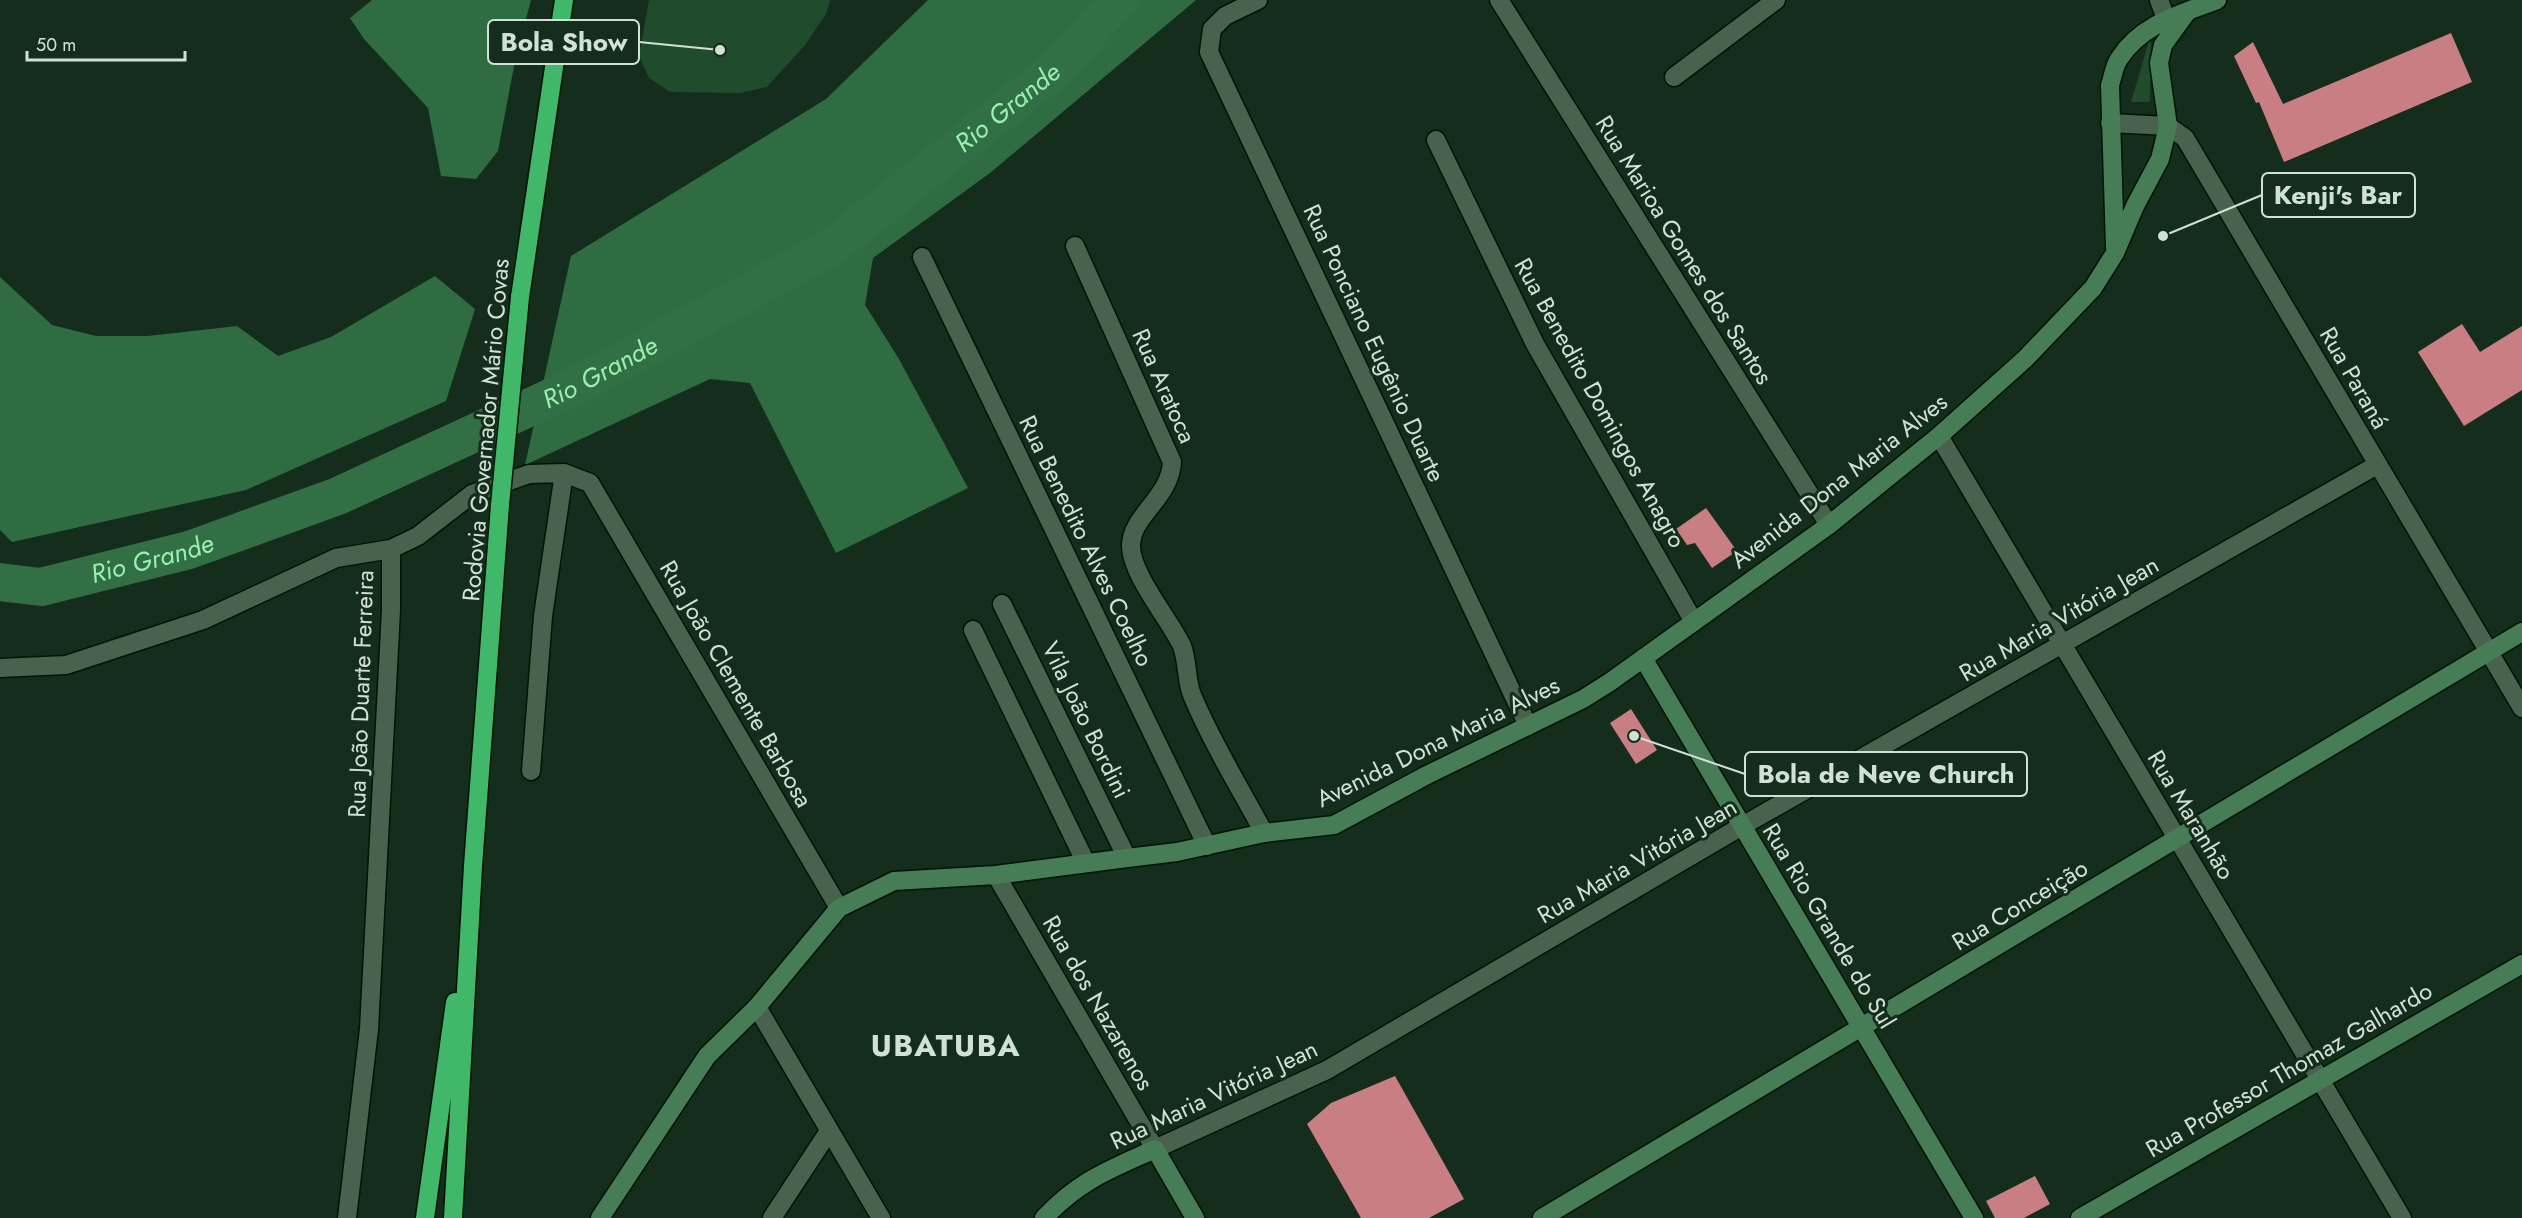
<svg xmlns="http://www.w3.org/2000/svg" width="2522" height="1218" font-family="Jost,sans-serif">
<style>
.green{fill:#204c2d}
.forest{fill:#2f6c42}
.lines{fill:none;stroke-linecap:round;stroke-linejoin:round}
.river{stroke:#326f44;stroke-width:38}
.building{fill:#c97e84}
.street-casing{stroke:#001506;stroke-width:21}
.secondary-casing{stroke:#001506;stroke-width:21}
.highway-casing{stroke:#001506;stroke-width:21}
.street{stroke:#48624e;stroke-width:18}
.secondary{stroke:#467c56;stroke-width:18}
.highway{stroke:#41b769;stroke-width:18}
.highway-bridge-casing{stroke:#001506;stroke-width:21;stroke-linecap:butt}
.highway-bridge{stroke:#41b769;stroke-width:18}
.labels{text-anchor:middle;stroke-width:6;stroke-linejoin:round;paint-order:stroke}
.street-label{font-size:24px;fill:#d2e1d5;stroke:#152d1c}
.water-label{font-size:26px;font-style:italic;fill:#99f0af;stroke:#152d1c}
.district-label{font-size:30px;font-weight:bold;letter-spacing:1.5px;fill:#d2e1d5;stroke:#152d1c}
.leader{fill:none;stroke:#d2e1d5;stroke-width:2}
.callout-dot{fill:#d2e1d5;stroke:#152d1c;stroke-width:2}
.callout{fill:#152d1c;stroke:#d2e1d5;stroke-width:2}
.callout-label{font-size:26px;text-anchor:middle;font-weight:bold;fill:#d2e1d5}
</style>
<rect width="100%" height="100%" fill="#152d1c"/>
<path class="green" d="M 649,0 L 830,0 L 826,14 L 805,45 L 767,87 L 740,93 L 670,92 L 649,78 L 639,56 Z
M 2151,34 L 2150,102 L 2131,102 Z"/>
<path class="forest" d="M 372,0 L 531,0 L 515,61 L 498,151 L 476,179 L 441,176 L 428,108 L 364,39 L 350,18 Z
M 928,0 L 1196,0 L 990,173 L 873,258 L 865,305 L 899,359 L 968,488 L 836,553 L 750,383 L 710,379 L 525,465 L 571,256 L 826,99 Z
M 435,276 L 475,309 L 446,401 L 246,490 L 12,542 L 0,530 L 0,277 L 52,325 L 96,336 L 148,336 L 237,326 L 278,356 L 331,337 Z"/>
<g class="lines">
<path class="river" id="s1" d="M 0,582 L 41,587 L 189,550 L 338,496 L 578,385 L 833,246 L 1058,67 L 1119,0"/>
</g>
<path class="building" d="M 2451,33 L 2472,82 L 2284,162 L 2259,102 L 2256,103 L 2234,56 L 2253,42 L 2283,104 Z
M 2462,324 L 2480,352 L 2522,326 L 2522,390 L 2464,426 L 2418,352 Z
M 1706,508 L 1737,551 L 1712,568 L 1695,543 L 1687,545 L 1676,529 Z
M 1631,709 L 1657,750 L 1636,764 L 1610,723 Z
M 1395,1076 L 1464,1199 L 1429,1218 L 1361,1218 L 1307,1124 L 1331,1103 Z
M 2035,1176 L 2050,1204 L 2024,1218 L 1995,1218 L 1986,1201 Z"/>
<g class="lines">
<g class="street-casing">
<path id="street" d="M 1258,0 L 1225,16 L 1212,29 L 1209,52 L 1528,726
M 1499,0 L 1829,525
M 2159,0 L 2171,32
M 1674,77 L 1776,0
M 2110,123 L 2168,126 L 2185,138 L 2522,708
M 1436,140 L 1535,344 L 1694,622
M 1075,246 L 1172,462 C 1170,498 1132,515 1131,545 C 1130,573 1170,620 1182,646 C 1188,662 1186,680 1192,695 C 1212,743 1240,788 1264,833
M 922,257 L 1207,846
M 1939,436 L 2402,1218
M 391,549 L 418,536 L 472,494 L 529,474 L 564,473 L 590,483 L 839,908
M 1002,604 L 1127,858
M 973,630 L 1086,863
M 0,668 L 66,665 L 203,620 L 336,558 L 391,549 L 391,610 L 369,1029 L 347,1218
M 531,771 L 543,616 L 564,473
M 996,875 L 1155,1149 L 1327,1070 L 1742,826 L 2377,465
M 757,1007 L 881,1218
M 772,1218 L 829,1131"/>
</g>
<g class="secondary-casing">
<path id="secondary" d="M 2115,248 L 2110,85 C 2113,77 2114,66 2119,59 C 2141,24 2181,14 2217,0
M 1643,658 L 1974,1218
M 600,1218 L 707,1056 L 757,1007 L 839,908 L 894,881 L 996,875 L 1127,858 L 1177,852 L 1264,833 L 1334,825 L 1427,775 L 1583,699 L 1610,682 L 1829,525 L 1939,436 L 2025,359 L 2093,288 L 2115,253 L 2135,206 L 2160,159 L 2168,126 L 2159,63 L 2163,45 L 2187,12
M 1044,1218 C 1080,1180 1109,1170 1155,1149 L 1195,1218
M 1542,1218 L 2522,632
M 2080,1218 L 2522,964"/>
</g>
<g class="highway-casing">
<path id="highway" d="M 520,297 L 564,0
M 425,1218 L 455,1002
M 453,1218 L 473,866 L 500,505"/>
</g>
<use href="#street" class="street"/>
<use href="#secondary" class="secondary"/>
<use href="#highway" class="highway"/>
<g class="highway-bridge-casing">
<path id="highway-bridge" d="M 500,505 L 520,297"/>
</g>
<use href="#highway-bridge" class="highway-bridge"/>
</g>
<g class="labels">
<g class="street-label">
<text transform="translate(1684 250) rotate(58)" y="8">Rua Marioa Gomes dos Santos</text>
<text transform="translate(1374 343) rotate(65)" y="8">Rua Ponciano Eugênio Duarte</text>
<text transform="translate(2354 378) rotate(60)" y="8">Rua Paraná</text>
<text transform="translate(1164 386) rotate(66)" y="8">Rua Aratoca</text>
<text transform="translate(1600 403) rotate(61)" y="8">Rua Benedito Domingos Anagro</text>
<text transform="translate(486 430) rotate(-85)" y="8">Rodovia Governador Mário Covas</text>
<text transform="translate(1839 481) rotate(-38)" y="8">Avenida Dona Maria Alves</text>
<text transform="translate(1086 541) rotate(64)" y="8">Rua Benedito Alves Coelho</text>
<text transform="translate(2059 619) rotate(-30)" y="8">Rua Maria Vitória Jean</text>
<text transform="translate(736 684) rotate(60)" y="8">Rua João Clemente Barbosa</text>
<text transform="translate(361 694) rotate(-88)" y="8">Rua João Duarte Ferreira</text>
<text transform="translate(1086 720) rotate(64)" y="8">Vila João Bordini</text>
<text transform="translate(1438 742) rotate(-26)" y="8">Avenida Dona Maria Alves</text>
<text transform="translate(2191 815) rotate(59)" y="8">Rua Maranhão</text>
<text transform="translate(1637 861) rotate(-30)" y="8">Rua Maria Vitória Jean</text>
<text transform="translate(2020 905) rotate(-31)" y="8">Rua Conceição</text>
<text transform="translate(1829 926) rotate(59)" y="8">Rua Rio Grande do Sul</text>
<text transform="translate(1098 1003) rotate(60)" y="8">Rua dos Nazarenos</text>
<text transform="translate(2289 1070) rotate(-30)" y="8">Rua Professor Thomaz Galhardo</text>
<text transform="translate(1214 1095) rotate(-25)" y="8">Rua Maria Vitória Jean</text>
</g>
<g class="water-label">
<text dy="9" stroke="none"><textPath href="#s1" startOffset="1130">Rio Grande</textPath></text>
<text dy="9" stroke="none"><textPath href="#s1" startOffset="642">Rio Grande</textPath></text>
<text dy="9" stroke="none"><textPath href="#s1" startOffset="156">Rio Grande</textPath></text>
</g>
<g class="district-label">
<text x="946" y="1056">UBATUBA</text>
</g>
</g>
<path class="leader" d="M720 50L639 42M2163 236L2262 195M1634 736L1745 774"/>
<g class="callout-dot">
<circle cx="720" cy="50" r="6"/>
<circle cx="2163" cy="236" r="6"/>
<circle cx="1634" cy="736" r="6"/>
</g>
<g class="callout">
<rect x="488" y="20" width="151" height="44" rx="6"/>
<rect x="2262" y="173" width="153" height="44" rx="6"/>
<rect x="1745" y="752" width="282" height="44" rx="6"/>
</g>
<g class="callout-label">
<text x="564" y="51">Bola Show</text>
<text x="2338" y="204">Kenji's Bar</text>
<text x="1886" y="783">Bola de Neve Church</text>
</g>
<path d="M27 51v9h158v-9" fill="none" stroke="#d2e1d5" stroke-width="3"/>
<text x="36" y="51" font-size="18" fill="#d2e1d5" stroke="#152d1c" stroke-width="4.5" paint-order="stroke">50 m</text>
</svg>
